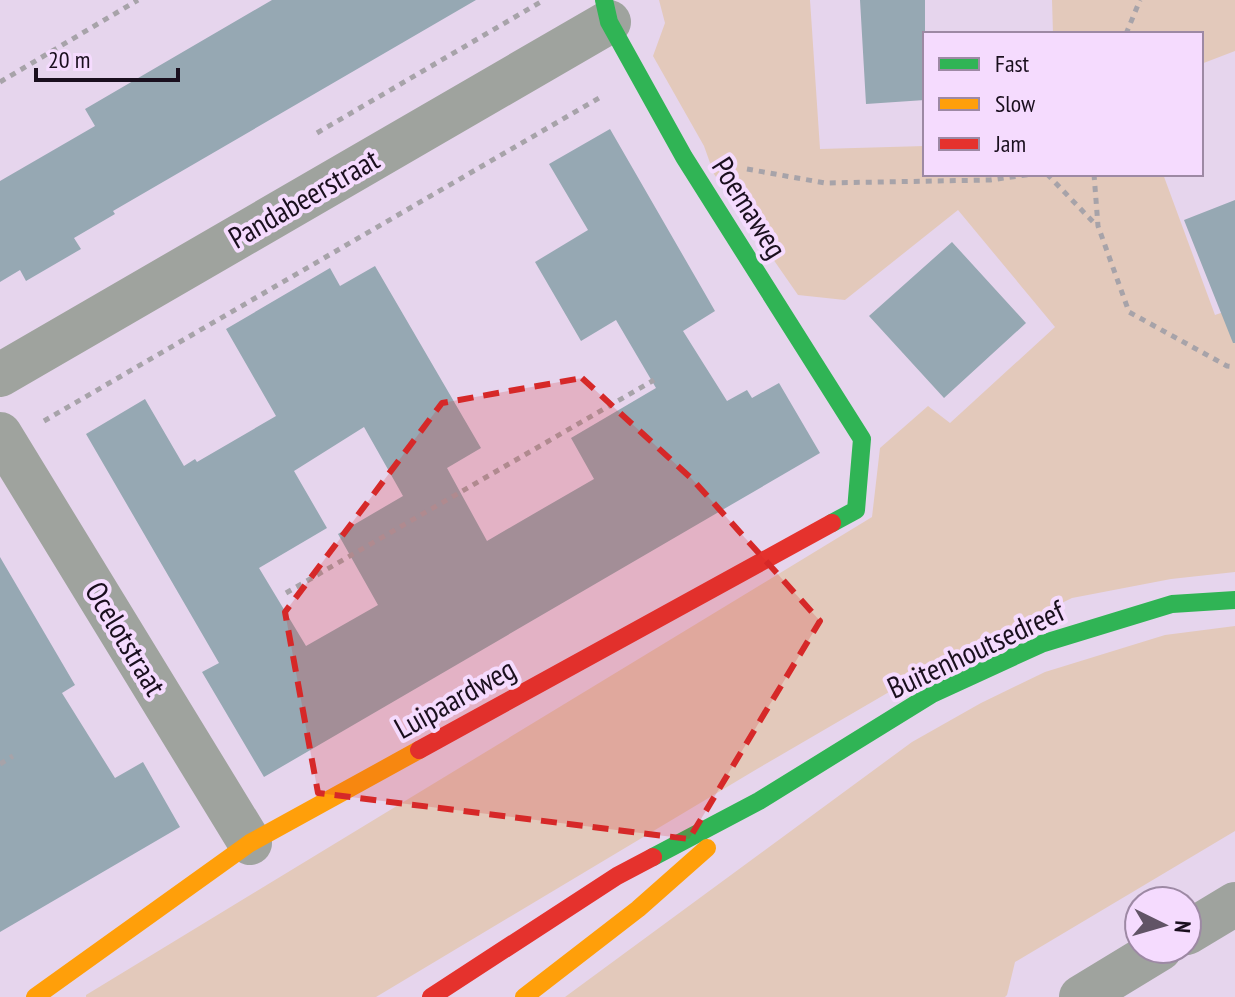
<svg xmlns="http://www.w3.org/2000/svg" width="1235" height="997" font-family="'PT Sans Narrow',sans-serif">
<style>
.green{fill:#e3c9bb}
.building{fill:#96a8b3;fill-rule:evenodd}
.lines{fill:none;stroke-linecap:round;stroke-linejoin:round}
.path{stroke:#a7a3a9;stroke-width:5;stroke-dasharray:6 6;stroke-linecap:butt}
.street{stroke:#9fa39e;stroke-width:44}
.fast{stroke:#30b455;stroke-width:18}
.slow{stroke:#ff9f0a;stroke-width:18}
.jam{stroke:#e5322d;stroke-width:18}
.marked{fill:#d62828;fill-opacity:0.2;stroke:#d62828;stroke-width:6;stroke-dasharray:16 10;stroke-linejoin:round}
.labels{text-anchor:middle;stroke-width:8;stroke-linejoin:round;paint-order:stroke}
.street-label{font-size:30px;fill:#1a0f1e;stroke:#f5dbfe}
</style>
<rect width="100%" height="100%" fill="#e6d5ed"/>
<path class="green" d="M 659,0 L 810,0 L 820,149 L 925,146 L 925,174 L 1163,174 L 1215,315 L 1235,308 L 1235,572 L 1171,579 L 1072,598 L 944,660 L 757,769 L 376,997 L 86,997 L 86,995 L 872,517 L 880,448 L 928,406 L 950,423 L 1055,327 L 958,210 L 845,300 L 798,295 L 714,174 L 704,146 L 653,56 L 665,23 Z
M 1052,0 L 1235,0 L 1235,51 L 1201,64 L 1201,34 L 1053,34 Z
M 1235,626 L 1235,831 L 1015,962 L 1007,995 L 1005,997 L 565,997 L 912,742 L 981,703 L 1045,672 L 1165,635 Z"/>
<path class="building" d="M 272,0 L 476,0 L 113,211 L 115,214 L 74,238 L 81,249 L 26,281 L 20,270 L 0,282 L 0,181 L 95,126 L 85,109 Z
M 860,0 L 925,0 L 925,100 L 866,104 Z
M 610,129 L 715,311 L 683,331 L 727,401 L 747,390 L 752,398 L 779,383 L 820,453 L 264,777 L 202,672 L 219,663 L 86,434 L 145,399 L 184,466 L 195,459 L 197,462 L 276,416 L 226,329 L 330,268 L 340,286 L 375,266 L 481,448 L 447,468 L 487,541 L 542,509 L 594,479 L 571,438 L 656,388 L 616,320 L 581,341 L 535,262 L 588,230 L 549,164 ZM 364,427 L 403,496 L 338,534 L 378,605 L 306,646 L 259,568 L 327,528 L 294,471 Z
M 1235,200 L 1235,343 L 1233,343 L 1184,220 Z
M 952,242 L 1026,323 L 944,398 L 869,316 Z
M 0,557 L 75,685 L 62,693 L 115,778 L 143,762 L 180,827 L 0,932 Z"/>
<g class="lines">
<path class="path" d="M 1126,34 L 1140,0
M 0,82 L 138,0
M 317,133 L 544,0
M 747,169 L 825,183 L 990,180 L 1033,174
M 1047,174 L 1097,226
M 1094,174 L 1098,226 L 1129,312 L 1227,366 L 1235,367
M 44,421 L 599,98
M 286,593 L 654,380
M 0,764 L 13,756"/>
<path class="street" d="M 0,375 L 609,22
M 0,434 L 250,843
M 1187,933 L 1235,904
M 1081,997 L 1160,949"/>
<path class="fast" d="M 604,0 L 609,22 L 684,157 L 862,439 L 856,510 L 832,523
M 653,857 L 759,801 L 932,694 L 1041,644 L 1172,604 L 1235,600"/>
<path class="slow" d="M 35,997 L 250,843 L 419,750
M 524,997 L 638,909 L 707,848"/>
<path class="jam" d="M 419,750 L 832,523
M 431,997 L 617,876 L 653,857"/>
</g>
<path class="marked" d="M 582,378 L 692,479 L 820,621 L 689,839 L 318,793 L 285,612 L 442,403 Z"/>
<g class="labels">
<g class="street-label">
<text transform="translate(304 199) rotate(-30)" y="10">Pandabeerstraat</text>
<text transform="translate(749 208) rotate(58)" y="10">Poemaweg</text>
<text transform="translate(125 639) rotate(59)" y="10">Ocelotstraat</text>
<text transform="translate(976 650) rotate(-25)" y="10">Buitenhoutsedreef</text>
<text transform="translate(455 699) rotate(-29)" y="10">Luipaardweg</text>
</g>
</g>
<rect x="923" y="32" width="280" height="144" fill="#f5dbfe" stroke="#9d89a4" stroke-width="2"/>
<rect x="939" y="58" width="40" height="12" fill="#30b455" stroke="#9d89a4" stroke-width="2"/>
<text x="995" y="72" font-size="24" fill="#1a0f1e">Fast</text>
<rect x="939" y="98" width="40" height="12" fill="#ff9f0a" stroke="#9d89a4" stroke-width="2"/>
<text x="995" y="112" font-size="24" fill="#1a0f1e">Slow</text>
<rect x="939" y="138" width="40" height="12" fill="#e5322d" stroke="#9d89a4" stroke-width="2"/>
<text x="995" y="152" font-size="24" fill="#1a0f1e">Jam</text>
<g transform="translate(1163 925) rotate(95)"><circle r="38" fill="#f5dbfe" stroke="#9d89a4" stroke-width="2"/>
<path d="M0-6L14 30L0 20L-14 30Z" fill="#615466"/>
<text y="-12" font-size="22" font-weight="bold" text-anchor="middle" fill="#1a0f1e">N</text>
</g>
<path d="M36 68v12h142v-12" fill="none" stroke="#1a0f1e" stroke-width="4"/>
<text x="48" y="68" font-size="24" fill="#1a0f1e" stroke="#f5dbfe" stroke-width="6" paint-order="stroke">20 m</text>
</svg>
